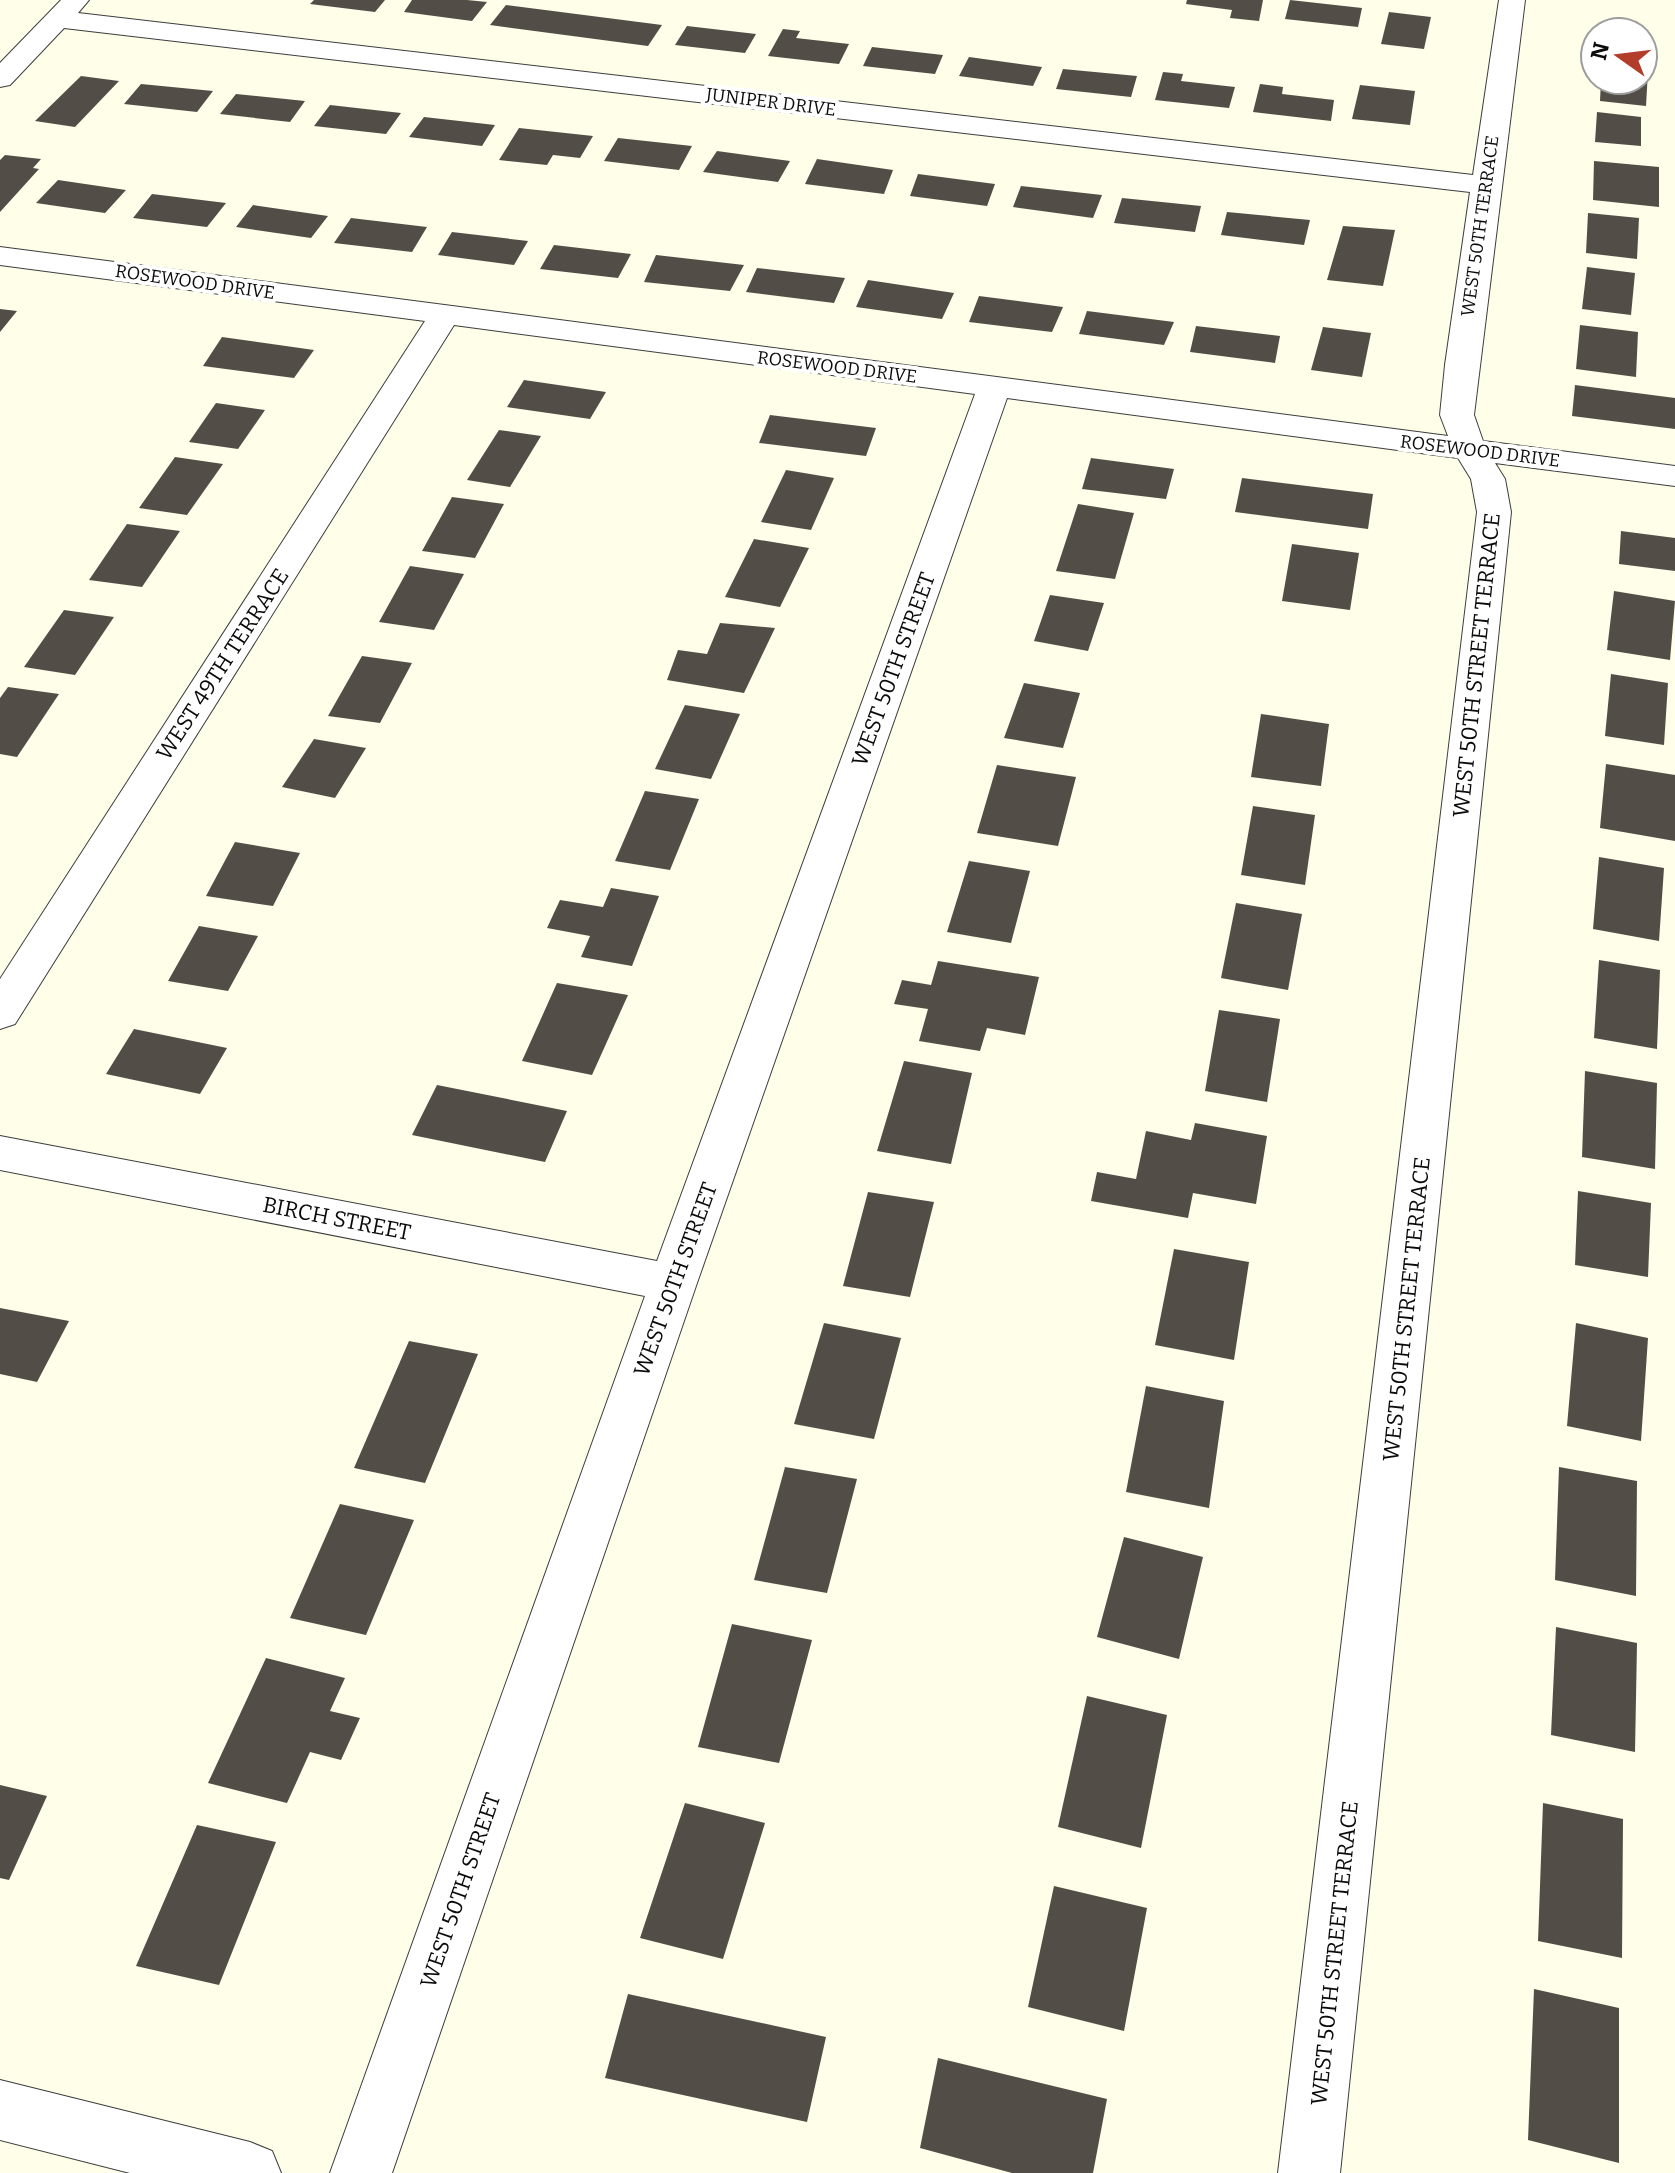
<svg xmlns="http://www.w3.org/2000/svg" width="1675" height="2173" font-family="Bitter,serif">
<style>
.building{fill:#524e47}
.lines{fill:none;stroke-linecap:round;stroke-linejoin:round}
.minor-casing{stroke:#3d3d3d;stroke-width:2}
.tertiary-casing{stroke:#3d3d3d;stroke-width:2}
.minor{fill:#fff;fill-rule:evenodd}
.tertiary{fill:#fff;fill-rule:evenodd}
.labels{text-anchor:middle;stroke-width:8;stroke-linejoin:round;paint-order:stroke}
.far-street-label{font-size:18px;fill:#0a0a0a;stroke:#fff}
.street-label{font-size:22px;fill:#0a0a0a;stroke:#fff}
</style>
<rect width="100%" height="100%" fill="#fefee9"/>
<path class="building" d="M 314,0 L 385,0 L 375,12 L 310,4 Z
M 412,0 L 467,0 L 487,2 L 472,21 L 404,12 Z
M 1187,0 L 1263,0 L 1259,21 L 1230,18 L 1232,10 L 1186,4 Z
M 1290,0 L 1362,8 L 1358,27 L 1285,19 Z
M 506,5 L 662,25 L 648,46 L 490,25 Z
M 1389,12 L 1431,17 L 1424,49 L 1381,44 Z
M 1602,22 L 1645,27 L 1644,32 L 1600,32 Z
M 687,26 L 756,34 L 745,53 L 675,45 Z
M 783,29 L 800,31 L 796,38 L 849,44 L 839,64 L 768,56 Z
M 872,47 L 943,55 L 935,74 L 863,66 Z
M 969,57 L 1042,67 L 1033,86 L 959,76 Z
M 1063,69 L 1137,76 L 1131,97 L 1056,89 Z
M 1643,71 L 1648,71 L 1646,106 L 1600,101 L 1601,80 L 1643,80 Z
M 1163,72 L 1183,74 L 1181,81 L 1235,87 L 1229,108 L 1155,100 Z
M 81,76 L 119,81 L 75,127 L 35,121 Z
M 141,84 L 213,91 L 197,112 L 124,104 Z
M 1260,84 L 1283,87 L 1282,94 L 1334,100 L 1331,121 L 1253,112 Z
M 1360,85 L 1415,91 L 1410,125 L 1352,119 Z
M 236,94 L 305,101 L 290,122 L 220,114 Z
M 330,105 L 401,113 L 386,134 L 314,126 Z
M 1597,112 L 1641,117 L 1641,146 L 1595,142 Z
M 424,117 L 495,125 L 482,146 L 409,137 Z
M 519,128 L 593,136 L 580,158 L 553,155 L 547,165 L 499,160 Z
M 618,138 L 692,146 L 679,170 L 604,161 Z
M 717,151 L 790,161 L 778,182 L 703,172 Z
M 5,155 L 41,159 L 33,168 L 39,169 L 0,212 L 0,160 Z
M 817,159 L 893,170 L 884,194 L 805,184 Z
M 1594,161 L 1659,167 L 1659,207 L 1593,200 Z
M 918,174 L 995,184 L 987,206 L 910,196 Z
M 58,180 L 126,190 L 105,213 L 36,203 Z
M 1021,186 L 1102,195 L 1093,218 L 1013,207 Z
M 152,194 L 226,203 L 207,227 L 133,218 Z
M 1122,198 L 1201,206 L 1195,232 L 1114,223 Z
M 253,205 L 328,216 L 311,238 L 236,227 Z
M 1227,212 L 1310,220 L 1304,245 L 1221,235 Z
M 1588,213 L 1639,218 L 1637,259 L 1586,253 Z
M 351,218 L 427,227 L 412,252 L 334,243 Z
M 1343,226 L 1395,230 L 1383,286 L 1327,280 Z
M 452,232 L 528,241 L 514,265 L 438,255 Z
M 554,245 L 631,254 L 618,278 L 540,269 Z
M 656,255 L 744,265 L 730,291 L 644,282 Z
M 1587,267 L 1635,273 L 1631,315 L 1582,309 Z
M 757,268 L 845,278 L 834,303 L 746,292 Z
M 868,280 L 954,293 L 942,319 L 856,307 Z
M 979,296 L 1063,307 L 1052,332 L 969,322 Z
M 0,309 L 17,311 L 0,332 Z
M 1087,311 L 1174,322 L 1164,345 L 1079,334 Z
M 1580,325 L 1638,332 L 1636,377 L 1576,369 Z
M 1196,326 L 1280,336 L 1275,363 L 1190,352 Z
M 1323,327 L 1371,333 L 1362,377 L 1311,370 Z
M 222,337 L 314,350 L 294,378 L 203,366 Z
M 524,380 L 606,392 L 590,419 L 507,407 Z
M 1575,385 L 1675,398 L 1675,429 L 1572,416 Z
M 216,403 L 265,410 L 238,449 L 189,442 Z
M 770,415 L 876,428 L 866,456 L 759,443 Z
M 499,430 L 541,436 L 510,487 L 467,480 Z
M 175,457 L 223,464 L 187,515 L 139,508 Z
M 1091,458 L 1174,469 L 1166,499 L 1082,489 Z
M 786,470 L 834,478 L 811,530 L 761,522 Z
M 1242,478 L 1373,494 L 1368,529 L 1235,512 Z
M 452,497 L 504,504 L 475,558 L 422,551 Z
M 1078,504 L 1134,513 L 1115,579 L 1056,571 Z
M 127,524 L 180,531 L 142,587 L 89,580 Z
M 1621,531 L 1675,538 L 1675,571 L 1619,564 Z
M 754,539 L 809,548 L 780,607 L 725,597 Z
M 1292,544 L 1359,553 L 1350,610 L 1282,601 Z
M 410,566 L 464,574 L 434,630 L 379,622 Z
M 1614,591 L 1675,601 L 1670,660 L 1607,650 Z
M 1050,595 L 1104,603 L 1088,651 L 1034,641 Z
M 64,610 L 114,617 L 75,675 L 24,667 Z
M 720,623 L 775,628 L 744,693 L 667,680 L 678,650 L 707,654 Z
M 362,656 L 412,663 L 380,723 L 328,716 Z
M 1611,674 L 1668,683 L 1664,745 L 1605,736 Z
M 1024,683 L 1080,693 L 1063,748 L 1004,738 Z
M 8,687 L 59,694 L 17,757 L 0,754 L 0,698 Z
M 685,705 L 740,714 L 711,779 L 655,769 Z
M 1261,714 L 1329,724 L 1321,786 L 1251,777 Z
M 314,739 L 366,748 L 335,798 L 282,787 Z
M 1606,764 L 1675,775 L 1675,841 L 1600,828 Z
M 997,765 L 1076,777 L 1058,846 L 977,833 Z
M 645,791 L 699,799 L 670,870 L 615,861 Z
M 1253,806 L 1315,815 L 1305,885 L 1241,875 Z
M 235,842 L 300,853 L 273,906 L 206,896 Z
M 1599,857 L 1664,868 L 1659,941 L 1593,929 Z
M 969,861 L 1030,871 L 1011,943 L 947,932 Z
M 611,888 L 659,896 L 632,966 L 581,957 L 590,936 L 547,928 L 560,900 L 603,907 Z
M 1236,903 L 1302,914 L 1288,990 L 1221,978 Z
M 199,926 L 258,936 L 228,991 L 168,981 Z
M 1599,960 L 1660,970 L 1657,1049 L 1594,1038 Z
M 938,961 L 1039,977 L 1025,1035 L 987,1028 L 980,1051 L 919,1041 L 928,1009 L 894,1004 L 902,980 L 931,985 Z
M 557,983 L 628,995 L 592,1075 L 522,1061 Z
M 1219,1010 L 1280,1019 L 1267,1102 L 1205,1091 Z
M 134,1029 L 227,1048 L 200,1094 L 106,1074 Z
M 904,1061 L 972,1073 L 951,1164 L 877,1151 Z
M 1585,1071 L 1657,1083 L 1655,1169 L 1582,1157 Z
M 437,1085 L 567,1111 L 545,1162 L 412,1135 Z
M 1195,1123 L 1267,1136 L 1256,1204 L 1193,1193 L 1188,1218 L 1091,1201 L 1097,1172 L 1136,1179 L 1146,1131 L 1191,1140 Z
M 1578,1191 L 1651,1203 L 1648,1277 L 1575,1265 Z
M 868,1192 L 934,1202 L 910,1297 L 843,1286 Z
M 1174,1249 L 1249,1262 L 1234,1360 L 1155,1345 Z
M 0,1308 L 69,1321 L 37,1382 L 0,1374 Z
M 824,1323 L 901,1338 L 874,1439 L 794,1424 Z
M 1576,1323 L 1648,1338 L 1641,1441 L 1567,1426 Z
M 409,1341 L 478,1354 L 425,1483 L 354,1468 Z
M 1146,1386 L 1224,1401 L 1209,1508 L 1126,1492 Z
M 785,1467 L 857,1479 L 827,1593 L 754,1580 Z
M 1559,1467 L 1637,1481 L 1636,1596 L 1555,1580 Z
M 340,1504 L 414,1520 L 366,1635 L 290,1618 Z
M 1124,1537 L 1203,1557 L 1179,1659 L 1097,1637 Z
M 732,1624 L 812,1640 L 779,1763 L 698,1747 Z
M 1556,1627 L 1637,1643 L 1635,1752 L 1551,1735 Z
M 266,1658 L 345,1678 L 330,1711 L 360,1718 L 341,1760 L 310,1752 L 287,1803 L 208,1783 Z
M 1087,1696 L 1167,1715 L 1141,1848 L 1058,1827 Z
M 0,1785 L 47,1796 L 9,1880 L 0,1878 Z
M 685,1803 L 765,1823 L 723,1959 L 640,1938 Z
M 1543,1803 L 1623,1819 L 1622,1958 L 1538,1941 Z
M 197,1825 L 276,1842 L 219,1985 L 136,1966 Z
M 1054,1886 L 1147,1908 L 1124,2031 L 1028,2007 Z
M 1534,1989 L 1619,2008 L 1619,2163 L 1528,2140 Z
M 628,1994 L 826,2037 L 807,2122 L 605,2078 Z
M 938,2058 L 1107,2099 L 1093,2173 L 1012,2173 L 920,2148 Z"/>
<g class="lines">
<g class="minor-casing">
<path id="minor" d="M 61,0 L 89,0 L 78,13 L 1473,175 L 1499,0 L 1525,0 L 1474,415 L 1483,441 L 1675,466 L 1675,486 L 1495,463 L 1505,479 L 1511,512 L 1340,2173 L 1278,2173 L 1477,512 L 1471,479 L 1458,458 L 1007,398 L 697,1283 L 392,2173 L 330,2173 L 645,1296 L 0,1170 L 0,1136 L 657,1261 L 975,394 L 454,325 L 15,1024 L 0,1029 L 0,979 L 425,321 L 0,265 L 0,247 L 1448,436 L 1440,415 L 1445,365 L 1470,192 L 64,28 L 10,85 L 0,87 L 0,63 Z"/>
</g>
<g class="tertiary-casing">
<path id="tertiary" d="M 0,2080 L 250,2142 L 272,2151 L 281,2173 L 130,2173 L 0,2140 Z"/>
</g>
<use href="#minor" class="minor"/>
<use href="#tertiary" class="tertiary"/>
</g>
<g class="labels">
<g class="far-street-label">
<text transform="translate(771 102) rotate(7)" y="6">JUNIPER DRIVE</text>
<text transform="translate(1480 226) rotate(-82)" y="6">WEST 50TH TERRACE</text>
<text transform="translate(195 282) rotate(8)" y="6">ROSEWOOD DRIVE</text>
<text transform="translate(837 367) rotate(7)" y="6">ROSEWOOD DRIVE</text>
<text transform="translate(1480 451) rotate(7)" y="6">ROSEWOOD DRIVE</text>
</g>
<g class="street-label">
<text transform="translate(222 664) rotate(-57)" y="8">WEST 49TH TERRACE</text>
<text transform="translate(1476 665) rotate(-84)" y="8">WEST 50TH STREET TERRACE</text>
<text transform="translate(893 669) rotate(-70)" y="8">WEST 50TH STREET</text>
<text transform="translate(337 1218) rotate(11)" y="8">BIRCH STREET</text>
<text transform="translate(675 1279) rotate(-70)" y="8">WEST 50TH STREET</text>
<text transform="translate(1406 1309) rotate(-84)" y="8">WEST 50TH STREET TERRACE</text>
<text transform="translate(460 1890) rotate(-71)" y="8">WEST 50TH STREET</text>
<text transform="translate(1334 1953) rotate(-84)" y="8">WEST 50TH STREET TERRACE</text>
</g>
</g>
<g transform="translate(1619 56) rotate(284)"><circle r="38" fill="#ffffff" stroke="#9d9d9d" stroke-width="2"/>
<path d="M0-6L14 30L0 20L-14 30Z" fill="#b23d2b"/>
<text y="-12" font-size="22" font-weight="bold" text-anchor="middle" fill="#0a0a0a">N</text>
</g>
</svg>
